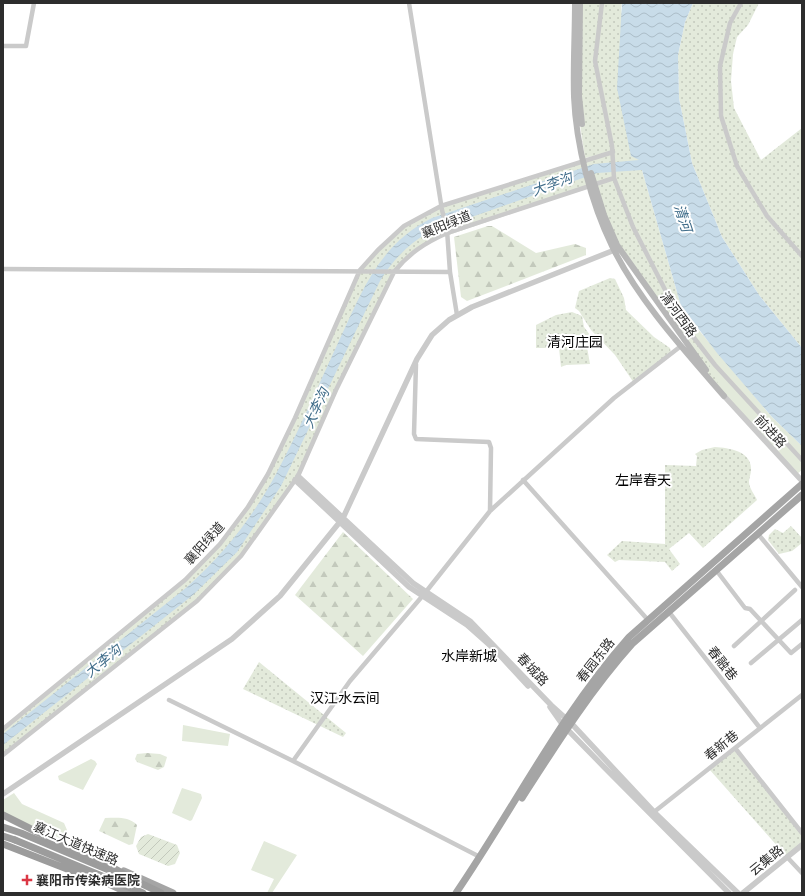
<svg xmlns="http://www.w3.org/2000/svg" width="805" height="896" font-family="Karla,'Noto Sans SC',sans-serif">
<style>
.grass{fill:#e3eadb}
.forest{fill:url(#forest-firs)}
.park{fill:url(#park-dots)}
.garden{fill:url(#garden-furrows)}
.water{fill:url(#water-waves)}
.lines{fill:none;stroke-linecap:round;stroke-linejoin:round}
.minor{stroke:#cacaca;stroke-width:4.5}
.tertiary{stroke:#cacaca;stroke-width:5.5}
.secondary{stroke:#b7b7b7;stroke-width:6}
.primary{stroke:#a5a5a5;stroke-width:7}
.trunk{stroke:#9c9c9c;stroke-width:7}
.trunk-bridge{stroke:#9c9c9c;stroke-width:7}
.poi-dot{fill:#db3744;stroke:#fff;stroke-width:1.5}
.labels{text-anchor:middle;stroke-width:4;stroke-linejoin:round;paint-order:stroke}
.street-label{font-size:13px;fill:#2d2d2d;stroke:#fff}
.poi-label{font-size:13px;font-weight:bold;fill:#2d2d2d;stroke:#fff;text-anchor:start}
.water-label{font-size:14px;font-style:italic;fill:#406d8a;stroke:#fff}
.neighbourhood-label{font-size:14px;fill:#000;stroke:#fff}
</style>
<defs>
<pattern id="forest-firs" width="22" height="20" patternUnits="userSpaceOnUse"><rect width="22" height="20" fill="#e3eadb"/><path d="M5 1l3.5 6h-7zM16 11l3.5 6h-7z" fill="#c3c9bc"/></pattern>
<pattern id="park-dots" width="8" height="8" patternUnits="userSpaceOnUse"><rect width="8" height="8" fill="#e3eadb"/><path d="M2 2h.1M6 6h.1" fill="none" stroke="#c3c9bc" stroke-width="1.8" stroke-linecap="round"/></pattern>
<pattern id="garden-furrows" width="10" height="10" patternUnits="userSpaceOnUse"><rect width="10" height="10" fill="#e3eadb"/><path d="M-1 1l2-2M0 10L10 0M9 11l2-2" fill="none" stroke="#c3c9bc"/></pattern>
<pattern id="water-waves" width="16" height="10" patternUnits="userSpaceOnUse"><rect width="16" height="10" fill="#c8dce9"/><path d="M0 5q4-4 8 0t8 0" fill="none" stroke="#acbdc8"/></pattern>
</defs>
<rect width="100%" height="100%" fill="#fff"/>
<path class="grass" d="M 597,173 L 663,249 L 681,306 L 697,328 L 772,417 L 802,446 L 802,470 L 796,475 L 724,396 Z
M 183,725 L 230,734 L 228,746 L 182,741 Z
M 91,759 L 95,761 L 97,764 L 83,790 L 59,780 L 58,776 Z
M 182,788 L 201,794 L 202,798 L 192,820 L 190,821 L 172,813 Z
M 14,793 L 22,804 L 64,823 L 67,830 L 62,839 L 3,813 L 3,800 Z
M 264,841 L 297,855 L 272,893 L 267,893 L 274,879 L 251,870 Z"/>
<path class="forest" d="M 488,226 L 492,226 L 536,253 L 575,244 L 586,248 L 586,255 L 467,301 L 461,297 L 454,237 Z
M 343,532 L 413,599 L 363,656 L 295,595 Z
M 147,753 L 160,754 L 167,757 L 164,767 L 158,770 L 137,762 L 135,759 L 137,754 Z
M 105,818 C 117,818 128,816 137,825 L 133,844 L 129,845 L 99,831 Z"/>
<path class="park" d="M 578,3 L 622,3 L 621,7 L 642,170 L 681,306 L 724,396 L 617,245 L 595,185 L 425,243 L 394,272 L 336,390 L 298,476 L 241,556 L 197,601 L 3,753 L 3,729 L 185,580 L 220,544 L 268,474 L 360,270 L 404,226 L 441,206 L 598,155 L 585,158 L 576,97 Z
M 693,3 L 759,3 L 748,25 L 737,37 L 733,54 L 731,81 L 734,108 L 761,160 L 802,128 L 802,348 L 759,295 L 722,237 L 692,163 L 679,98 L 678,55 L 685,22 Z
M 610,278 L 615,279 L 624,298 L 626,310 L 654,337 L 670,348 L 671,354 L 634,383 L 615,355 L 591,330 L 579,311 L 575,308 L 579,291 Z
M 572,312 L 582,316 L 584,327 L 599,347 L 587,347 L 590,364 L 566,365 L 561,367 L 559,348 L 536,348 L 536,325 L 556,315 Z
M 715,447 C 729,448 752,451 751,470 C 751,474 749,478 749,482 C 749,488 755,495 757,500 L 703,548 L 689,533 L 669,549 L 680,564 L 672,571 L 665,562 L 619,560 L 615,562 L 607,555 L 622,541 L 665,544 L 665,465 L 696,466 L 697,456 L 695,454 L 702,450 Z
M 791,526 L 802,538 L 802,543 L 792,551 L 779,554 L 768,540 L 769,535 L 775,529 L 783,533 Z
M 259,662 L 346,733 L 343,737 L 243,689 Z
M 735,748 L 802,833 L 802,845 L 787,857 L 709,769 Z"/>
<path class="garden" d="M 148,834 L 177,845 L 180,853 L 175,864 L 168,866 L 139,854 L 136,846 L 141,837 Z"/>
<path class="water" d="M 622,3 L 693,3 L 685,22 L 678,55 L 679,98 L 692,163 L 722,237 L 759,295 L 802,348 L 802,446 L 772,417 L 717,353 L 681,306 L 642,170 L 597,173 L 429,232 C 408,244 392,261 380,281 L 281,486 L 237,552 L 193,595 L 3,745 L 3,734 L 187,587 C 223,555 253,517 276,474 C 299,431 318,386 338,343 C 362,292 378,245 432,218 L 594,164 L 639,160 L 631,156 L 617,88 Z"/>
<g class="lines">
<path class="minor" d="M 602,3 L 595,61 L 612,146 L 614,178 L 633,227 L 681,321 L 715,365 L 802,460
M 741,3 L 730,23 L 720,66 L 721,116 L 737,166 L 767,216 L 802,256
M 3,46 L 26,46 L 34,3
M 3,269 L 450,272 L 447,230 L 442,210 L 409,3
M 450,272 L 457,315
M 657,300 L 675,311
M 416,364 L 414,434 L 416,439 L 489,442 L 491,448 L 490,511
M 523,480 L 648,620
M 758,534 L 802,587
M 716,570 L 745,608 L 750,609 L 791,653 L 802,644
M 669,612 L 760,728
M 734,646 L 795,590
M 751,663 L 802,620
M 169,700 L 293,761
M 3,729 L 185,580 L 220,544 L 248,507 L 268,474 L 295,418 L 360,270 L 378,250 L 404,226 L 441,206 L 613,152
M 735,748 L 802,833
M 3,755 L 197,601 L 241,556 L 298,476 L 336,390 L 394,272 C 409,253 425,243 447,233 L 614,178
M 654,812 L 802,695
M 480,857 L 293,761 L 350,681 L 425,593 L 490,511 L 614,398 L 681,346
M 787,857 L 802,873"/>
<path class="tertiary" d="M 724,396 L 802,481
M 298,476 L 413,583 L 470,621 L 551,705 L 571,723 L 654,812 L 738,893
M 295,480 L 409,587 L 467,625 L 494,649 L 528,686
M 550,707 L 562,724 L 604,767 L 729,893
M 3,794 L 232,639 L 280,596 L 343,518 L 417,359 L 432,335 L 449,320 L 472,307 L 617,249
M 743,893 L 802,845"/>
<path class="secondary" d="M 575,3 C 575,34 573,66 574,97 C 576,145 591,203 612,246 C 638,300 685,351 724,396
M 580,3 L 579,96 L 582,124
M 591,173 L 604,215 L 617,245 L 706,370"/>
<path class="primary" d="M 522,798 C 556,745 590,691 633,643 L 802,495
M 124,871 L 173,893
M 92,876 L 128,893
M 456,893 C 514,808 560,715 629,637 L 802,484"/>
<path class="trunk" d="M 3,827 L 21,833 L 123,876
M 15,840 L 143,893
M 3,844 L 67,869 L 98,879
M 136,881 L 161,893"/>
<path class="trunk-bridge" d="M 3,815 L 65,846 L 110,866 L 140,883
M 3,836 L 15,840"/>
</g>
<path class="poi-dot" d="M25 874h4v4h4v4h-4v4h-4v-4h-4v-4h4z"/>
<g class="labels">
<g class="street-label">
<text transform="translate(446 224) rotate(-22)" y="5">襄阳绿道</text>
<text transform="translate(679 314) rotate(54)" y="5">清河西路</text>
<text transform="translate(771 431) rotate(47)" y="5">前进路</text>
<text transform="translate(204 543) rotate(-48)" y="5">襄阳绿道</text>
<text transform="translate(595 660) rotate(-52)" y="5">春园东路</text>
<text transform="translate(723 663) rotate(52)" y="5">春融巷</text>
<text transform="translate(533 669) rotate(47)" y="5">春城路</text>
<text transform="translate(721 745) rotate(-39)" y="5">春新巷</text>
<text transform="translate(76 843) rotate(23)" y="5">襄江大道快速路</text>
<text transform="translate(766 860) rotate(-39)" y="5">云集路</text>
</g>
<g class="poi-label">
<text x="36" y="885">襄阳市传染病医院</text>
</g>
<g class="water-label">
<text transform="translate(552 184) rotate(-20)" y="5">大李沟</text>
<text transform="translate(683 218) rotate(72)" y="5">清河</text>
<text transform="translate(316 408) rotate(-65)" y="5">大李沟</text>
<text transform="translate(103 661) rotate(-39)" y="5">大李沟</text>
</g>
<g class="neighbourhood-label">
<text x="575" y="347">清河庄园</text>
<text x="643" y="485">左岸春天</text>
<text x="469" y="661">水岸新城</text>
<text x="345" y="703">汉江水云间</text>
</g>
</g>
<rect width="805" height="896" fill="none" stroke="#2d2d2d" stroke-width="8"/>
</svg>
